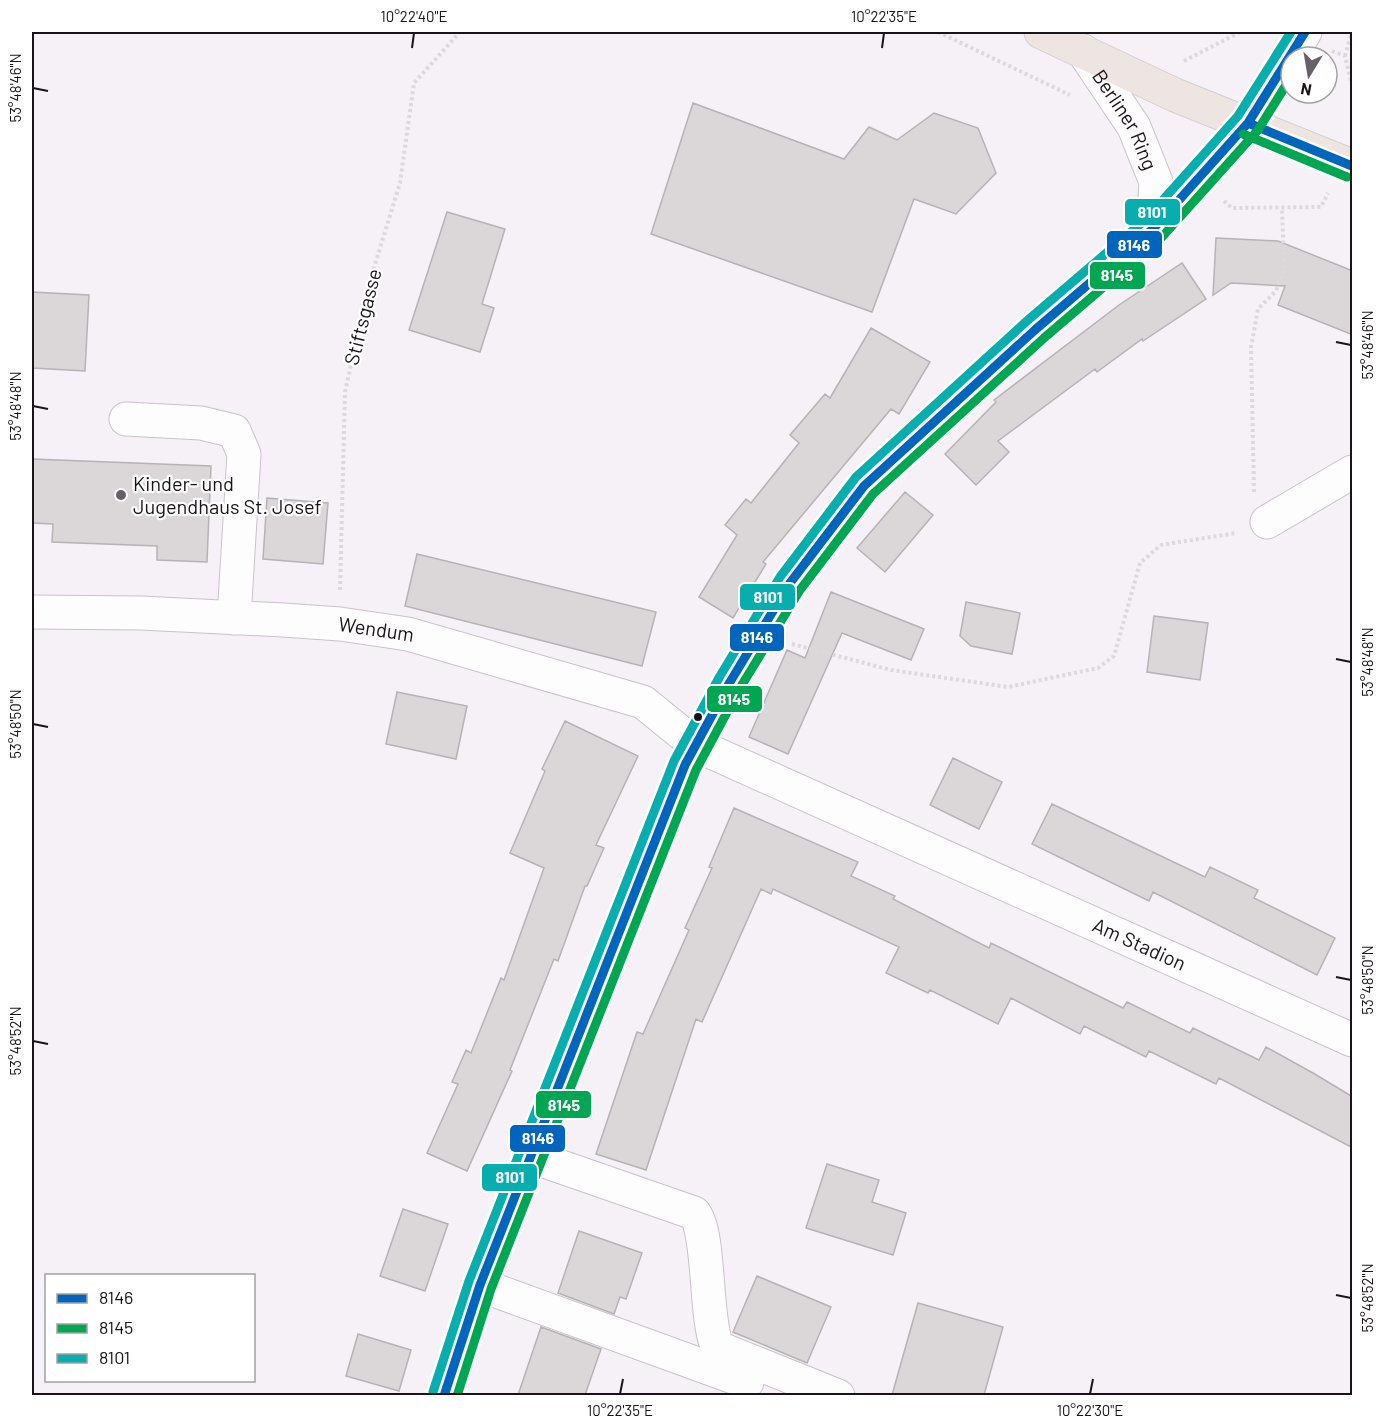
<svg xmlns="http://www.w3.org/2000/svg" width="1384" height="1427" font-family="Barlow,sans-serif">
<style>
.building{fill:#dbd6d7;stroke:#b7b2b4;stroke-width:1.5}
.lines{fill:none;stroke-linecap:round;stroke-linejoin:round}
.minor-casing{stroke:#c7c3c8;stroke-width:35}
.major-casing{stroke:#d2d0d2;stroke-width:35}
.path{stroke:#dbd9db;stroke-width:4;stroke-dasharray:3 3;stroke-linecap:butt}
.minor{stroke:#fefdfe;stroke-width:33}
.major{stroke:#eee5e2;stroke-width:33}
.bus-1-casing{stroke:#fff;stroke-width:14}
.bus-2-casing{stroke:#fff;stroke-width:14}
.bus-3-casing{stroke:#fff;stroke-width:14}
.bus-1{stroke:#0065bd;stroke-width:9}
.bus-2{stroke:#00a651;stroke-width:9}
.bus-3{stroke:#08adae;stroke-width:9}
.ticks{fill:none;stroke:#181418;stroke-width:2}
.poi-dot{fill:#666166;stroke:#fff;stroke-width:2}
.bus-dot{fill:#181418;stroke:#fff;stroke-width:2}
.labels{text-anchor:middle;stroke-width:4.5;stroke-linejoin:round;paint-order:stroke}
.street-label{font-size:20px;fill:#181418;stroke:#fff}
.poi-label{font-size:20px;fill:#181418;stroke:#fff;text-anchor:start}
.line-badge{stroke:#fff;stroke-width:2}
.badge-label{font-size:16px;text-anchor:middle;font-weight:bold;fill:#fff}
.neatline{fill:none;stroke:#181418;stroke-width:2}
.ticks-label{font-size:15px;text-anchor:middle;fill:#181418}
</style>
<rect width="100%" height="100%" fill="#f6f1f6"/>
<path class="building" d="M 693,103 L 844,159 L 869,127 L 897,140 L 934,113 L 978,128 L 996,173 L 956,214 L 914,199 L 872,312 L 651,234 Z
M 447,212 L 505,229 L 482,304 L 494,308 L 480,352 L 409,330 Z
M 1216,238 L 1278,241 L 1353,271 L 1353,335 L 1278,305 L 1285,286 L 1231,283 L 1213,295 Z
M 1182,263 L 1206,299 L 1143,341 L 1142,339 L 1097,372 L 1095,369 L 998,441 L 1009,452 L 976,485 L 945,454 L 996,402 L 994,400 L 1119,305 Z
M 32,292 L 89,295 L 85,371 L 32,368 Z
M 871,328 L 930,362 L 899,414 L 891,409 L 763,562 L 766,564 L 733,618 L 699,597 L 737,535 L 725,525 L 746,499 L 751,503 L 799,443 L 790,435 L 825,394 L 830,398 Z
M 32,459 L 211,466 L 207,562 L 157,560 L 157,546 L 52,542 L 53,524 L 32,523 Z
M 905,492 L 933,515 L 885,572 L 857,548 Z
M 267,498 L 328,503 L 323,564 L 263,559 Z
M 417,554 L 656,612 L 642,666 L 405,606 Z
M 831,592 L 924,629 L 911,660 L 842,633 L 788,754 L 749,737 L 787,650 L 805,658 Z
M 966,602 L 1020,613 L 1012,654 L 971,646 L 960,636 Z
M 1154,616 L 1208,623 L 1200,680 L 1147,672 Z
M 397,692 L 467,706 L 456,759 L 386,744 Z
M 565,721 L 638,756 L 596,845 L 604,848 L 587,886 L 585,886 L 558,961 L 554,959 L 510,1070 L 512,1071 L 467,1171 L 427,1153 L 458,1084 L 452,1082 L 466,1050 L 471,1053 L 501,978 L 504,980 L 544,868 L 510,853 L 545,771 L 542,769 Z
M 953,758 L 1002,782 L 979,829 L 930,805 Z
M 1052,804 L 1205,877 L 1210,867 L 1258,890 L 1254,898 L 1335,938 L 1317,975 L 1153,892 L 1149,901 L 1032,844 Z
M 734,808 L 858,862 L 851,876 L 895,896 L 893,899 L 989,948 L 991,943 L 1123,1008 L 1127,1002 L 1190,1033 L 1193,1028 L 1259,1060 L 1266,1047 L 1313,1073 L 1353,1097 L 1353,1148 L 1219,1078 L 1216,1084 L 1149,1051 L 1146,1057 L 1084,1026 L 1080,1034 L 1011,998 L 998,1024 L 930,990 L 928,993 L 886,973 L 899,947 L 773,889 L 771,894 L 761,889 L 702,1022 L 696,1019 L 646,1170 L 596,1154 L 637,1032 L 643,1034 L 689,930 L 685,928 L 712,868 L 709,867 Z
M 827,1164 L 879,1180 L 872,1202 L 906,1213 L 893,1255 L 806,1228 Z
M 403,1209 L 448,1224 L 425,1291 L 380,1276 Z
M 579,1231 L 642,1253 L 626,1299 L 620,1297 L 614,1314 L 558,1293 Z
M 757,1276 L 831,1307 L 807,1363 L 733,1332 Z
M 918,1303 L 1003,1327 L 984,1395 L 892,1395 Z
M 541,1327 L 601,1349 L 585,1395 L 518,1395 Z
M 358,1334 L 411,1350 L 399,1391 L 346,1376 Z"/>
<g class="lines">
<g class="minor-casing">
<g id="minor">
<path id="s1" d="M 1083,51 L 1134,127 L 1156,182 L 1153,229"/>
<path d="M 1248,123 L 1305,32"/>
<path d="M 126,419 L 201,423 L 234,431 L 244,454 L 234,618"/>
<path d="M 1267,522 L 1352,472"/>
<path id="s2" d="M 32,612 L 141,613 L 283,620 L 340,624 L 408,634 L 643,702 L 696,745 L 1352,1040"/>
<path d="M 530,1156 L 694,1213 C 710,1231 705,1314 716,1343 L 721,1349 L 838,1396"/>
<path d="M 480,1285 L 747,1382"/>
</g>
</g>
<g class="major-casing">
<path id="major" d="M 1041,32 L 1175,95 L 1352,166
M 444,1396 L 480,1285 L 685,765 L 730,682 L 790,583 L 864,486 L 1036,329 L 1153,229 L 1248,123"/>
</g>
<path class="path" d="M 938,32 L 1070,95
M 1332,51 L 1345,56 L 1352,85
M 1345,56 L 1352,32
M 1184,61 L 1240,32
M 1224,201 L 1232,208 L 1321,207 L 1328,193
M 1254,492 L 1251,347 L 1258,309 L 1276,291 L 1284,269 L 1282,208
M 340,590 L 345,392 L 369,284 L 400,183 L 414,83 L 460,32
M 792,644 L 891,670 L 1008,687 L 1098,668 L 1114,656 L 1140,563 L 1161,545 L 1236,533"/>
<use href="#minor" class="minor"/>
<use href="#major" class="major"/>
<g class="bus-1-casing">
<path id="bus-1" d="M 1248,123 L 1352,166
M 444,1396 L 480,1285 L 685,765 L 730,682 L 790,583 L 864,486 L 1036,329 L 1153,229 L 1248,123 L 1305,32"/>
</g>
<g class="bus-2-casing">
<path id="bus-2" d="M 1243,134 L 1347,177
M 457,1396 L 491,1289 L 696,770 L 740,688 L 800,590 L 873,494 L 1044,338 L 1162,237 L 1258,130 L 1291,77"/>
</g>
<g class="bus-3-casing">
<path id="bus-3" d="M 433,1392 L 469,1281 L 674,761 L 720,676 L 780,577 L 856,477 L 1028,320 L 1145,220 L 1238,116 L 1291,32"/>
</g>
<use href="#bus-1" class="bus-1"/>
<use href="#bus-2" class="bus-2"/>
<use href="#bus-3" class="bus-3"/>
</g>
<path class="ticks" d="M 412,48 L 414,33M 882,48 L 884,33M 33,88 L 48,91M 1336,342 L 1351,345M 33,406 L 48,409M 1336,659 L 1351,662M 33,724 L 48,727M 1336,977 L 1351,980M 33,1041 L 48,1044M 1336,1295 L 1351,1298M 620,1394 L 623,1379M 1090,1394 L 1093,1379"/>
<circle class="poi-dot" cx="121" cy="495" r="6"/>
<circle class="bus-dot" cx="698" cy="717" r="5"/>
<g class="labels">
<g class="street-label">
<text dy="7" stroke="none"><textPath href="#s1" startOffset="81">Berliner Ring</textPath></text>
<text transform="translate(363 317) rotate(-76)" y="7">Stiftsgasse</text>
<text dy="7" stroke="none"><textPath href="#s2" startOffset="345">Wendum</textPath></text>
<text dy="7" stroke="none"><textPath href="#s2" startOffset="1176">Am Stadion</textPath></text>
</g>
<g class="poi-label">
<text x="133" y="491">Kinder- und<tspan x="133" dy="23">Jugendhaus St. Josef</tspan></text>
</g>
</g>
<g class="line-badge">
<rect x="1124" y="198" width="57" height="28" rx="6" fill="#08adae"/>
<rect x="1106" y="230" width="57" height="29" rx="6" fill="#0065bd"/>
<rect x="1089" y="261" width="57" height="29" rx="6" fill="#00a651"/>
<rect x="739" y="583" width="57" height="28" rx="6" fill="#08adae"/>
<rect x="729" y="623" width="56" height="29" rx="6" fill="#0065bd"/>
<rect x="706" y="685" width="57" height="28" rx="6" fill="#00a651"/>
<rect x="535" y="1090" width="57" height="29" rx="6" fill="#00a651"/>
<rect x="509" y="1124" width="57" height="29" rx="6" fill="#0065bd"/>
<rect x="481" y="1163" width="57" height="29" rx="6" fill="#08adae"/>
</g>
<g class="badge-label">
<text x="1152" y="218">8101</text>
<text x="1134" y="251">8146</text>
<text x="1117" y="281">8145</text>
<text x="768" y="603">8101</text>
<text x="757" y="643">8146</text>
<text x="734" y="705">8145</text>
<text x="564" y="1111">8145</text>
<text x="538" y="1144">8146</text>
<text x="510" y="1183">8101</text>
</g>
<rect width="1384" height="1427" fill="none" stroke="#ffffff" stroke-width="66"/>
<rect x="45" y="1274" width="210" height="108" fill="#ffffff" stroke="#a3a1a3" stroke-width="1.5"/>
<rect x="57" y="1294" width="30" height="9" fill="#0065bd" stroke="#a3a1a3" stroke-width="1.5"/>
<text x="99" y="1304" font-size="18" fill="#181418">8146</text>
<rect x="57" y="1324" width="30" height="9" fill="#00a651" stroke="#a3a1a3" stroke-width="1.5"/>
<text x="99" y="1334" font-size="18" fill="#181418">8145</text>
<rect x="57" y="1354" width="30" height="9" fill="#08adae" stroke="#a3a1a3" stroke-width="1.5"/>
<text x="99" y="1364" font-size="18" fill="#181418">8101</text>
<g transform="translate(1309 75) rotate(191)"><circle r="28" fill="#ffffff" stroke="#a3a1a3" stroke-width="1.5"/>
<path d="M0-4.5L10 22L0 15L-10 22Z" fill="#666166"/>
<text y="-9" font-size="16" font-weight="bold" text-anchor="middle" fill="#181418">N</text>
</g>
<rect x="33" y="33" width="1318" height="1361" class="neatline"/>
<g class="ticks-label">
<text x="414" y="22">10°22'40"E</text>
<text x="884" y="22">10°22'35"E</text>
<text transform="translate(16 88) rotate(-90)" y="5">53°48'46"N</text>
<text transform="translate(1368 345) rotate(-90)" y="5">53°48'46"N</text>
<text transform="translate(16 406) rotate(-90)" y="5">53°48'48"N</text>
<text transform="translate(1368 662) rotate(-90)" y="5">53°48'48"N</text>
<text transform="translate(16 724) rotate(-90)" y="5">53°48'50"N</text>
<text transform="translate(1368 980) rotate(-90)" y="5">53°48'50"N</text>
<text transform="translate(16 1041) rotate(-90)" y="5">53°48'52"N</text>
<text transform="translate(1368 1298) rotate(-90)" y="5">53°48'52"N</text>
<text x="620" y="1416">10°22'35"E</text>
<text x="1090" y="1416">10°22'30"E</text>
</g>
</svg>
